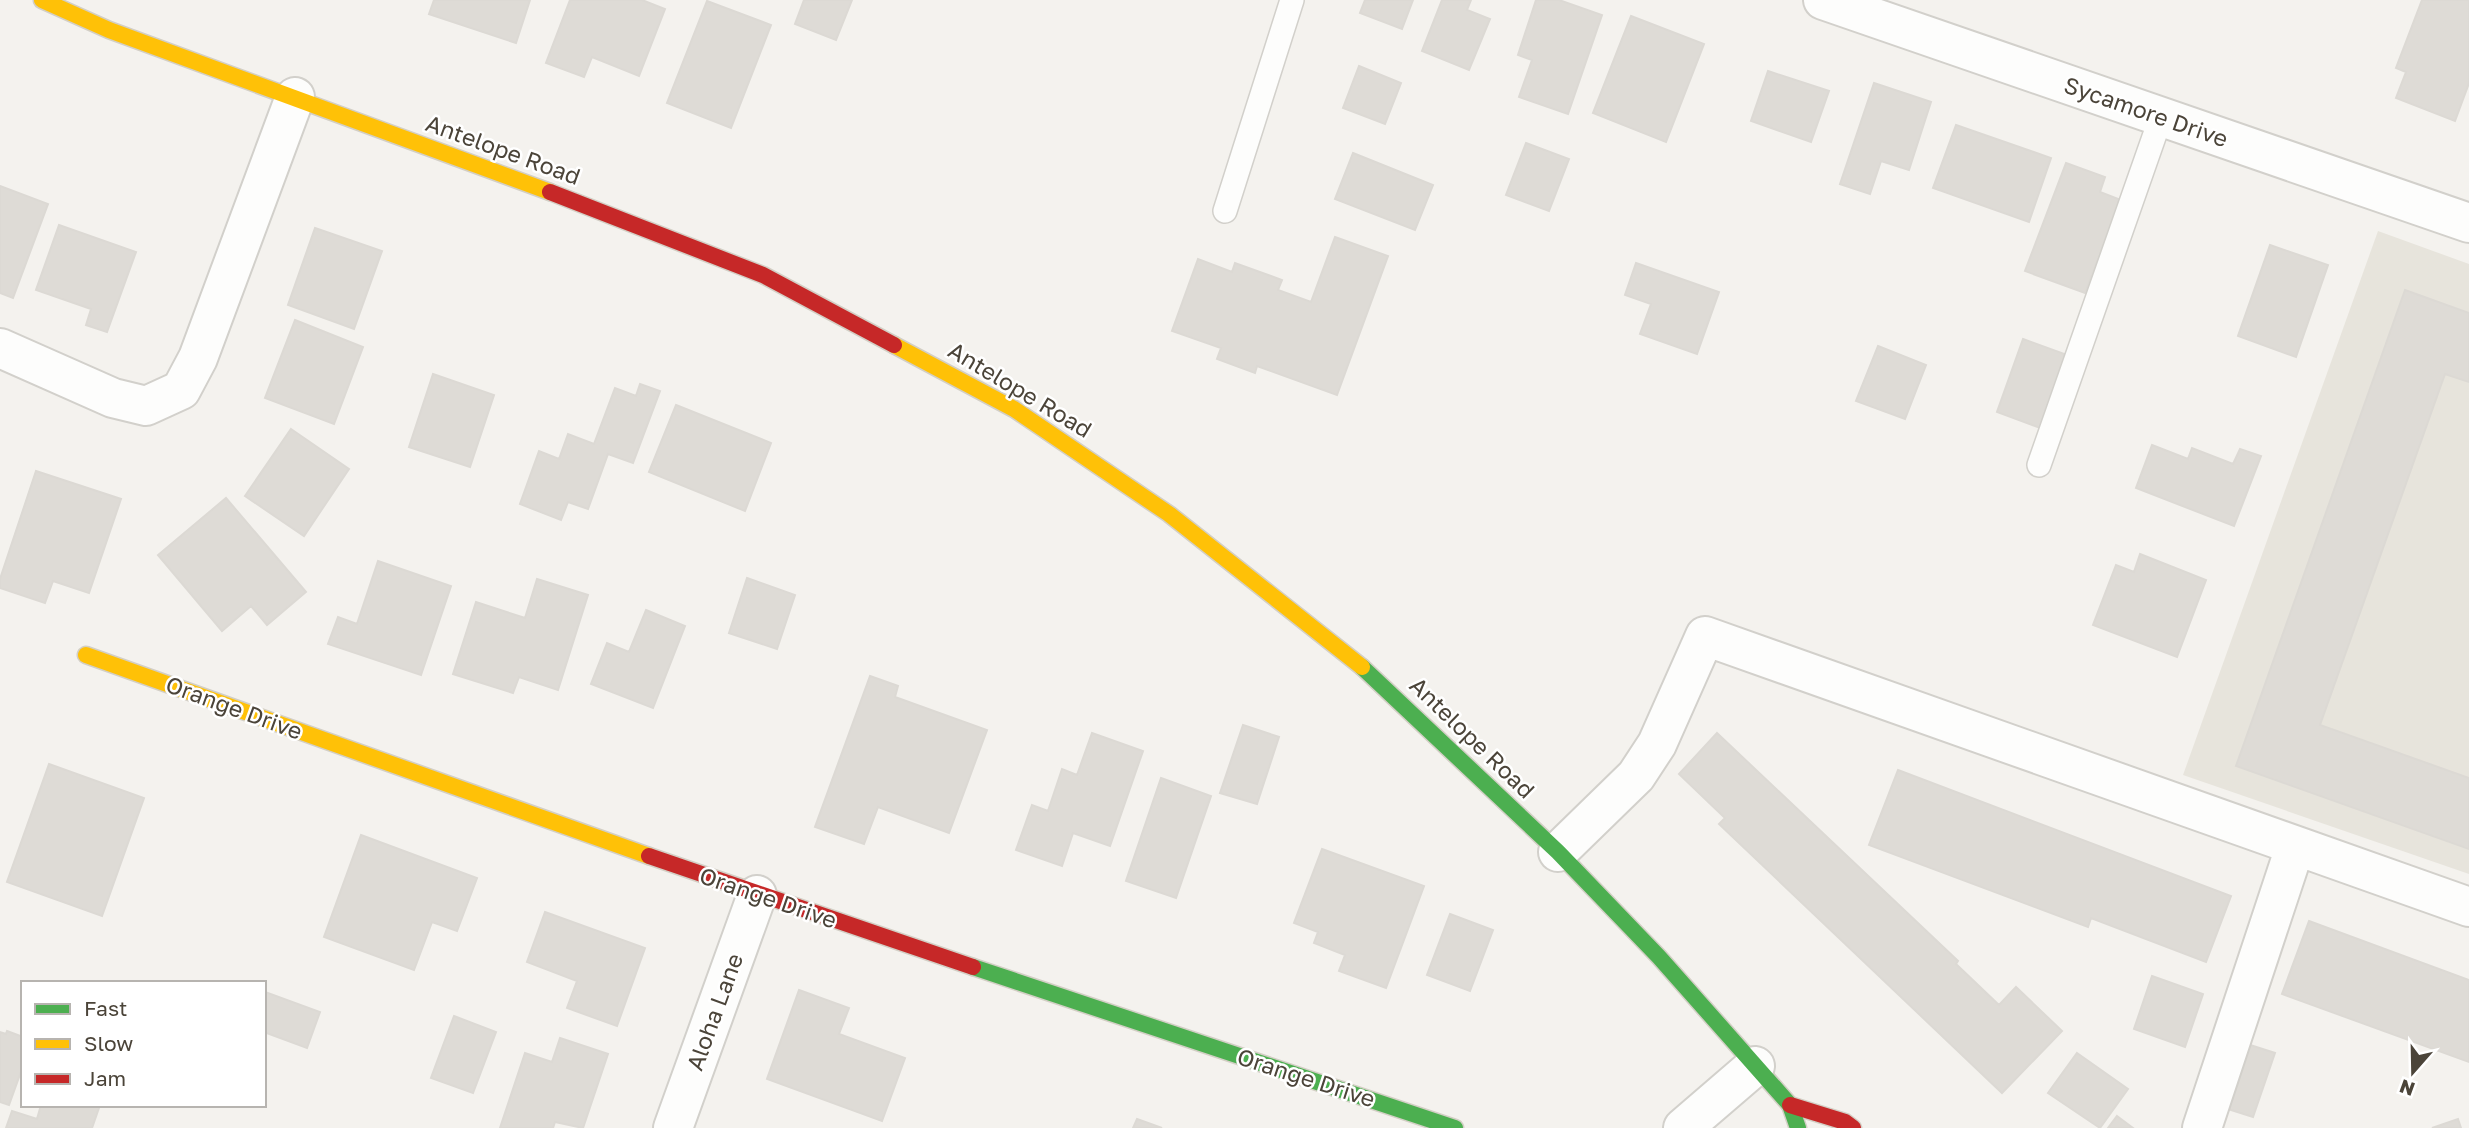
<svg xmlns="http://www.w3.org/2000/svg" width="2469" height="1128" font-family="'Golos Text',sans-serif">
<style>
.residential{fill:#e7e4dc}
.building{fill:#dedbd6;stroke:#dcd9d4;stroke-width:2}
.lines{fill:none;stroke-linecap:round;stroke-linejoin:round}
.lane-casing{stroke:#d2d0cb;stroke-width:26}
.street-casing{stroke:#d2d0cb;stroke-width:42}
.fast-casing{stroke:#d3cfc5;stroke-width:19}
.slow-casing{stroke:#d3cfc5;stroke-width:19}
.jam-casing{stroke:#d3cfc5;stroke-width:19}
.lane{stroke:#fdfdfc;stroke-width:23}
.street{stroke:#fdfdfc;stroke-width:38}
.fast{stroke:#4caf50;stroke-width:16}
.slow{stroke:#ffc107;stroke-width:16}
.jam{stroke:#c62828;stroke-width:16}
.labels{text-anchor:middle;stroke-width:5;stroke-linejoin:round;paint-order:stroke}
.street-label{font-size:23px;fill:#4b4439;stroke:#fff}
</style>
<rect width="100%" height="100%" fill="#f4f2ee"/>
<path class="residential" d="M 2378,231 L 2469,264 L 2469,874 L 2183,775 Z"/>
<path class="building" d="M 434,0 L 530,0 L 516,43 L 429,14 Z
M 570,0 L 642,0 L 665,9 L 639,76 L 592,57 L 584,77 L 546,63 Z
M 804,0 L 852,0 L 836,40 L 795,24 Z
M 1365,0 L 1413,0 L 1402,29 L 1360,13 Z
M 1442,0 L 1471,0 L 1467,10 L 1490,19 L 1469,70 L 1422,51 Z
M 1536,0 L 1559,0 L 1602,15 L 1568,114 L 1519,97 L 1532,60 L 1518,55 Z
M 2422,0 L 2469,0 L 2469,83 L 2455,121 L 2396,98 L 2406,72 L 2396,68 Z
M 707,1 L 771,25 L 731,128 L 667,103 Z
M 1631,16 L 1704,44 L 1666,142 L 1593,113 Z
M 1359,66 L 1401,83 L 1385,124 L 1343,108 Z
M 1768,71 L 1829,91 L 1811,142 L 1751,121 Z
M 1874,83 L 1931,102 L 1909,170 L 1881,161 L 1870,194 L 1840,184 Z
M 1956,125 L 2051,158 L 2029,222 L 1933,188 Z
M 1526,143 L 1569,159 L 1549,211 L 1506,195 Z
M 1353,153 L 1433,185 L 1415,230 L 1335,199 Z
M 2066,163 L 2105,177 L 2100,192 L 2121,200 L 2085,293 L 2025,271 Z
M 0,186 L 48,204 L 13,298 L 0,293 Z
M 59,225 L 136,252 L 107,332 L 86,325 L 91,309 L 36,290 Z
M 315,228 L 382,251 L 354,329 L 288,305 Z
M 1335,237 L 1388,256 L 1337,395 L 1257,366 L 1255,373 L 1217,359 L 1221,348 L 1172,331 L 1198,259 L 1232,272 L 1235,263 L 1282,280 L 1278,290 L 1311,302 Z
M 2270,245 L 2328,265 L 2296,357 L 2238,336 Z
M 1636,263 L 1719,292 L 1697,354 L 1640,334 L 1651,304 L 1625,295 Z
M 2405,290 L 2469,313 L 2469,382 L 2445,374 L 2320,725 L 2469,778 L 2469,849 L 2236,766 Z
M 295,320 L 363,347 L 334,424 L 265,398 Z
M 2023,339 L 2070,356 L 2043,429 L 1997,412 Z
M 1878,346 L 1926,365 L 1905,419 L 1856,401 Z
M 433,374 L 494,395 L 470,467 L 409,447 Z
M 640,384 L 660,391 L 633,463 L 608,454 L 588,509 L 568,502 L 561,520 L 520,504 L 539,451 L 559,459 L 568,434 L 594,444 L 615,388 L 636,396 Z
M 676,405 L 771,443 L 745,511 L 649,472 Z
M 291,429 L 349,469 L 304,536 L 245,496 Z
M 2152,445 L 2188,459 L 2192,448 L 2233,464 L 2240,449 L 2261,456 L 2234,526 L 2136,488 Z
M 36,471 L 121,499 L 89,593 L 53,581 L 45,603 L 0,588 L 0,579 Z
M 226,498 L 306,592 L 267,625 L 251,606 L 222,631 L 158,555 Z
M 2140,554 L 2206,580 L 2177,657 L 2093,625 L 2116,565 L 2134,572 Z
M 378,561 L 451,586 L 421,675 L 328,644 L 338,617 L 357,624 Z
M 747,578 L 795,595 L 777,649 L 729,633 Z
M 537,579 L 588,595 L 558,690 L 519,677 L 513,693 L 453,674 L 476,602 L 525,618 Z
M 646,610 L 685,626 L 653,708 L 591,684 L 607,643 L 629,652 Z
M 870,676 L 898,686 L 895,697 L 987,730 L 949,833 L 878,807 L 864,844 L 815,827 Z
M 1243,725 L 1279,737 L 1257,804 L 1220,793 Z
M 1092,733 L 1143,751 L 1110,846 L 1073,833 L 1062,866 L 1016,850 L 1032,805 L 1048,811 L 1062,769 L 1077,775 Z
M 1717,733 L 1958,961 L 1956,964 L 1999,1005 L 2016,987 L 2062,1031 L 2002,1093 L 1719,824 L 1725,818 L 1679,774 Z
M 49,764 L 144,798 L 102,916 L 7,882 Z
M 1898,770 L 2231,896 L 2206,962 L 2091,918 L 2088,927 L 1869,845 Z
M 1161,778 L 1211,796 L 1176,898 L 1126,881 Z
M 361,835 L 477,878 L 457,931 L 432,922 L 414,970 L 324,937 Z
M 1322,849 L 1424,886 L 1386,988 L 1339,971 L 1345,955 L 1314,943 L 1318,932 L 1294,923 Z
M 545,912 L 645,948 L 617,1026 L 567,1008 L 577,981 L 527,962 Z
M 1450,914 L 1493,930 L 1470,991 L 1427,975 Z
M 2309,921 L 2469,980 L 2469,1062 L 2282,994 Z
M 2152,976 L 2203,994 L 2185,1047 L 2134,1029 Z
M 799,990 L 849,1008 L 839,1034 L 905,1058 L 882,1121 L 767,1079 Z
M 265,992 L 320,1012 L 307,1048 L 264,1032 Z
M 454,1016 L 496,1032 L 473,1093 L 431,1078 Z
M 7,1031 L 23,1037 L 23,1066 L 9,1105 L 0,1102 L 0,1032 L 6,1034 Z
M 560,1038 L 608,1054 L 583,1128 L 555,1122 L 553,1128 L 500,1128 L 525,1053 L 552,1062 Z
M 2247,1044 L 2275,1053 L 2253,1117 L 2225,1108 Z
M 2077,1053 L 2128,1089 L 2100,1128 L 2048,1093 Z
M 41,1105 L 100,1105 L 92,1128 L 6,1128 L 12,1111 L 37,1119 Z
M 2117,1116 L 2133,1128 L 2108,1128 Z
M 1137,1119 L 1162,1128 L 1133,1128 Z
M 2458,1119 L 2461,1128 L 2432,1128 Z"/>
<g class="lines">
<g class="lane-casing">
<path id="lane" d="M 1225,211 L 1292,0
M 2039,465 L 2161,117"/>
</g>
<g class="street-casing">
<path id="street" d="M 1823,0 L 2469,223
M 0,348 L 113,398 L 146,406 L 181,390 L 198,358 L 295,97
M 1558,852 L 1636,776 L 1657,744 L 1705,636 L 2469,907
M 673,1128 L 757,895
M 1683,1128 L 1755,1066
M 2202,1128 L 2295,847"/>
</g>
<g class="fast-casing">
<path id="fast" d="M 1362,667 L 1558,852 L 1659,957 L 1790,1105 L 1798,1128
M 973,967 L 1455,1128"/>
</g>
<g class="slow-casing">
<path id="slow" d="M 42,0 L 109,30 L 550,192
M 894,345 L 1014,409 L 1169,514 L 1362,667
M 86,655 L 649,856"/>
</g>
<g class="jam-casing">
<path id="jam" d="M 550,192 L 763,275 L 894,345
M 649,856 L 973,967
M 1790,1105 L 1845,1122 L 1853,1128"/>
</g>
<use href="#lane" class="lane"/>
<use href="#street" class="street"/>
<use href="#fast" class="fast"/>
<use href="#slow" class="slow"/>
<use href="#jam" class="jam"/>
</g>
<g class="labels">
<g class="street-label">
<text transform="translate(2146 112) rotate(19)" y="8">Sycamore Drive</text>
<text transform="translate(503 150) rotate(20)" y="8">Antelope Road</text>
<text transform="translate(1020 390) rotate(31)" y="8">Antelope Road</text>
<text transform="translate(234 708) rotate(20)" y="8">Orange Drive</text>
<text transform="translate(1472 738) rotate(44)" y="8">Antelope Road</text>
<text transform="translate(768 898) rotate(19)" y="8">Orange Drive</text>
<text transform="translate(715 1012) rotate(-70)" y="8">Aloha Lane</text>
<text transform="translate(1306 1078) rotate(18)" y="8">Orange Drive</text>
</g>
</g>
<rect x="21" y="981" width="245" height="126" fill="#ffffff" stroke="#b7b4b0" stroke-width="2"/>
<rect x="35" y="1004" width="35" height="10" fill="#4caf50" stroke="#b7b4b0" stroke-width="2"/>
<text x="84" y="1016" font-size="21" fill="#4b4439">Fast</text>
<rect x="35" y="1039" width="35" height="10" fill="#ffc107" stroke="#b7b4b0" stroke-width="2"/>
<text x="84" y="1051" font-size="21" fill="#4b4439">Slow</text>
<rect x="35" y="1074" width="35" height="10" fill="#c62828" stroke="#b7b4b0" stroke-width="2"/>
<text x="84" y="1086" font-size="21" fill="#4b4439">Jam</text>
<g transform="translate(2413 1072) rotate(200)" stroke="#ffffff" stroke-width="5" paint-order="stroke">
<path d="M0-5L12 26L0 18L-12 26Z" fill="#4b4439"/>
<text y="-10" font-size="19" font-weight="bold" text-anchor="middle" fill="#4b4439">N</text>
</g>
</svg>
